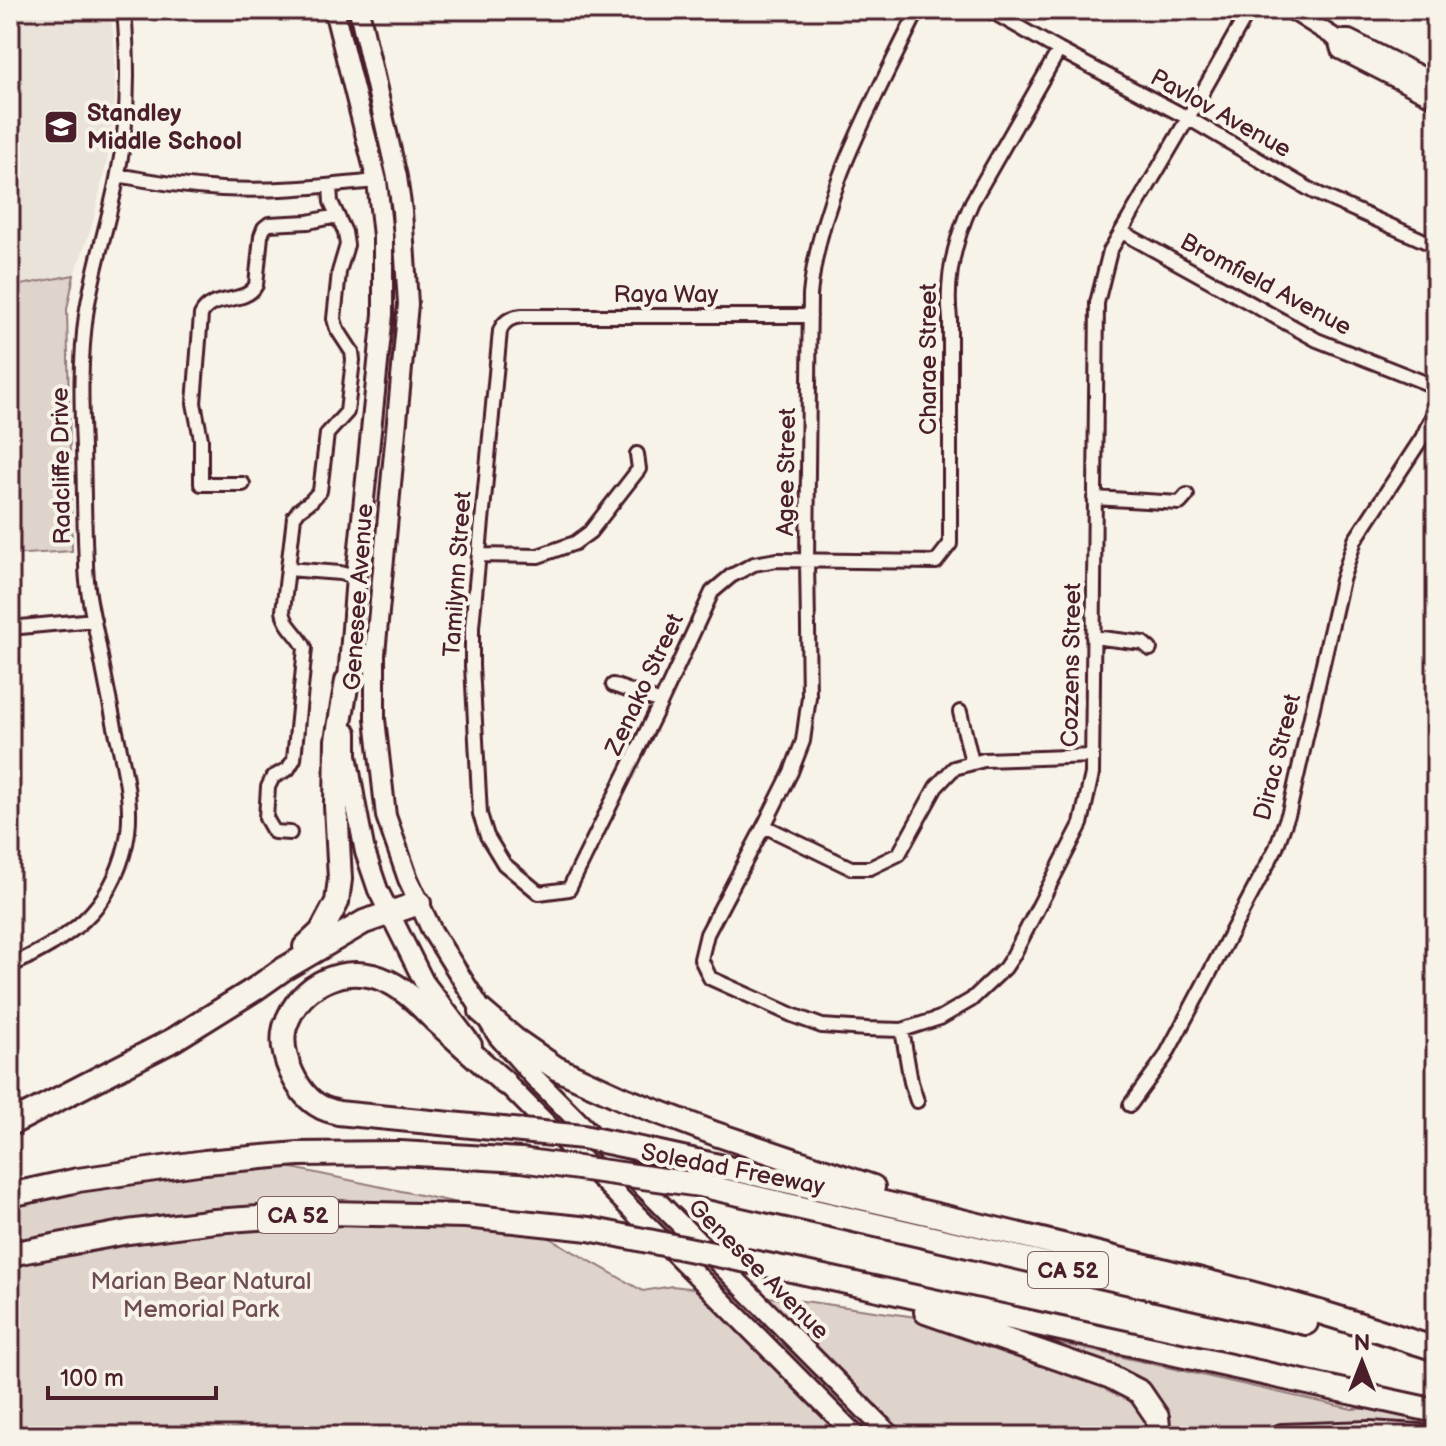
<svg xmlns="http://www.w3.org/2000/svg" width="1446" height="1446" font-family="'Balsamiq Sans',sans-serif">
<style>
.built{fill:#eae3da}
.green{fill:#ded4cc;stroke:#947a7c;stroke-width:2}
.lines{fill:none;stroke-linecap:round;stroke-linejoin:round}
.minor-casing{stroke:#4a1f2b;stroke-width:18}
.secondary-casing{stroke:#4a1f2b;stroke-width:22}
.primary-casing{stroke:#4a1f2b;stroke-width:24}
.motorway-casing{stroke:#4a1f2b;stroke-width:28}
.minor{stroke:#f7f3e8;stroke-width:12}
.secondary{stroke:#f7f3e8;stroke-width:16}
.primary{stroke:#f7f3e8;stroke-width:18}
.motorway{stroke:#f7f3e8;stroke-width:22}
.motorway-bridge-casing{stroke:#4a1f2b;stroke-width:28;stroke-linecap:butt}
.motorway-bridge{stroke:#f7f3e8;stroke-width:22}
.labels{text-anchor:middle;stroke-width:8;stroke-linejoin:round;paint-order:stroke}
.shield{fill:#f7f3e8;stroke:#7e5f64;stroke-width:2}
.shield-label{font-size:22px;font-weight:bold;fill:#4a1f2b}
.poi-label{font-size:24px;font-weight:bold;fill:#4a1f2b;stroke:#f7f3e8;text-anchor:start}
.street-label{font-size:24px;fill:#4a1f2b;stroke:#f7f3e8}
.park-label{font-size:24px;fill:#6f4c53;stroke:#f7f3e8}
</style>
<rect width="100%" height="100%" fill="#f7f3e8"/>
<filter id="ink" filterUnits="userSpaceOnUse"><feTurbulence type="fractalNoise" baseFrequency=".0125" numOctaves="2"/><feDisplacementMap in="SourceGraphic" scale="16" xChannelSelector="R" yChannelSelector="G"/><feConvolveMatrix kernelMatrix="1 2 1 2 8 2 1 2 1" color-interpolation-filters="sRGB"/></filter>
<g filter="url(#ink)">
<path class="built" d="M 10,10 L 110,10 L 115,51 L 115,102 L 109,152 L 92,226 L 74,275 L 10,287 Z
M 378,10 L 671,10 L 668,16 L 379,12 Z"/>
<path class="green" d="M 74,275 L 67,309 L 72,551 L 10,555 L 10,287 Z
M 212,1151 L 505,1213 L 643,1291 L 672,1286 L 811,1302 L 993,1328 L 1352,1409 L 1436,1407 L 1436,1436 L 10,1436 L 10,1182 L 128,1160 Z"/>
<g class="lines">
<g class="minor-casing">
<path id="minor" d="M 918,10 C 874,101 820,193 810,295 L 807,559 L 809,697 L 803,741 L 791,772 L 764,826 L 707,934 L 701,959 L 710,978 L 792,1015 L 822,1026 L 867,1029 L 902,1030 L 940,1018 L 971,1000 L 1005,968 L 1013,956 L 1081,824 L 1092,774 L 1097,303 L 1110,251 L 1188,118 L 1249,10
M 989,10 L 1059,50 L 1188,118 L 1314,192 L 1436,246
M 118,175 C 153,182 187,187 222,189 C 274,192 325,186 377,181
M 1122,232 L 1317,340 L 1436,387
M 810,316 L 522,316 C 512,317 504,320 500,331 L 472,627 L 472,666 L 480,814 L 487,836 L 504,864 L 539,893 L 569,889 L 661,702 L 712,592 L 731,576 L 754,564 L 777,560 L 936,562 L 950,544 L 950,319 C 945,278 955,239 972,202 L 1059,50
M 243,484 L 201,484 L 201,439 L 194,403 L 201,315 C 211,293 245,306 256,285 L 261,236 L 264,228 L 269,224 L 308,222 L 337,216
M 1094,498 L 1180,503 L 1187,495
M 479,555 L 538,556 L 575,543 L 590,532 L 639,469 L 637,454
M 288,569 L 340,573 L 356,577
M 10,628 L 94,620
M 1093,637 L 1143,643 L 1150,649
M 613,685 L 661,702
M 960,712 L 972,762
M 764,826 L 851,868 L 870,868 L 899,854 L 936,787 L 954,768 L 984,760 L 1092,756
M 290,833 L 274,832 L 266,818 L 268,787 L 273,777 L 288,769 L 294,759 L 305,648 C 299,634 285,627 283,611 L 294,517 L 299,510 L 311,501 L 320,491 L 327,434 L 347,412 L 353,360 L 352,352 L 337,329 L 334,319 L 339,272 L 347,245 L 345,232 L 331,202 L 330,186
M 10,966 C 69,938 110,912 126,844 C 134,808 125,772 117,736 C 110,705 104,673 98,641 C 93,616 86,589 86,563 C 84,525 84,486 83,448 C 81,402 80,360 86,315 C 93,269 108,224 117,179 C 129,123 129,67 124,10
M 902,1030 L 911,1082 L 917,1101
M 1130,1105 L 1165,1057 L 1276,848 L 1289,812 L 1342,580 L 1355,540 L 1422,438 L 1436,408"/>
</g>
<g class="secondary-casing">
<path id="secondary" d="M 1291,10 L 1337,39 L 1349,39 L 1436,83
M 1337,39 L 1340,50 L 1436,99"/>
</g>
<g class="primary-casing">
<path id="primary" d="M 334,10 L 377,181 L 383,236 L 383,314 L 356,577 L 347,692
M 359,10 L 397,177 L 402,211 L 408,304 L 375,654 L 375,719 L 386,816 L 408,879 L 432,931 L 498,1036 L 535,1078 L 891,1436
M 347,733 L 347,755 L 356,806 L 365,852 L 378,890 L 424,982 L 472,1045
M 497,1074 L 856,1436"/>
</g>
<g class="motorway-casing">
<path id="motorway" d="M 305,947 L 321,932 L 337,902 L 340,879 L 336,806 L 337,740 L 347,681
M 481,1011 L 514,1039 L 556,1068 L 624,1099 L 716,1134 L 873,1187
M 10,1124 L 173,1040 L 255,989 L 282,970 L 364,922 L 419,903
M 502,1129 L 338,1113 C 333,1111 326,1110 321,1107 C 297,1095 278,1053 285,1027 C 299,983 347,961 389,982 C 407,991 422,1007 436,1021 C 459,1042 482,1063 505,1083
M 655,1152 C 874,1200 1092,1249 1309,1309 C 1351,1321 1394,1336 1436,1349
M 700,1185 L 1306,1323
M 10,1195 L 78,1180 L 205,1162 L 298,1154 L 400,1153 L 521,1160
M 10,1254 L 128,1232 L 215,1221 L 328,1213 L 466,1216 L 589,1229
M 787,1269 L 1436,1411
M 926,1312 L 1109,1376 L 1140,1392 L 1157,1417 L 1159,1436
M 1282,1436 L 1369,1433 L 1418,1436"/>
</g>
<use href="#minor" class="minor"/>
<use href="#secondary" class="secondary"/>
<use href="#primary" class="primary"/>
<use href="#motorway" class="motorway"/>
<g class="motorway-bridge-casing">
<path id="motorway-bridge" d="M 502,1129 L 583,1137 L 655,1152
M 521,1160 L 700,1185
M 589,1229 L 787,1269"/>
</g>
<use href="#motorway-bridge" class="motorway-bridge"/>
</g>
</g>
<defs>
<g id="school-square" transform="scale(1.8)"><rect x="-9" y="-9" width="18" height="18" rx="4" fill="#4a1f2b" stroke="#f7f3e8"/><path d="M0-5L7-2L0 1L-7-2ZM-4 1L0 2.5L4 1V4Q0 6-4 4Z" fill="#fff"/></g>
</defs>
<g fill-rule="evenodd">
<use href="#school-square" x="61" y="127"/>
</g>
<g class="labels">
<g class="shield">
<rect x="258" y="1197" width="80" height="36" rx="6"/>
<rect x="1028" y="1252" width="80" height="36" rx="6"/>
</g>
<g class="shield-label">
<text x="298" y="1223">CA 52</text>
<text x="1068" y="1278">CA 52</text>
</g>
<g class="poi-label">
<text x="87" y="121">Standley<tspan x="87" dy="28">Middle School</tspan></text>
</g>
<g class="street-label">
<text transform="translate(1221 113) rotate(29)" y="8">Pavlov Avenue</text>
<text transform="translate(1266 284) rotate(28)" y="8">Bromfield Avenue</text>
<text x="666" y="302">Raya Way</text>
<text transform="translate(928 359) rotate(-90)" y="8">Charae Street</text>
<text transform="translate(61 466) rotate(-91)" y="8">Radcliffe Drive</text>
<text transform="translate(786 472) rotate(-89)" y="8">Agee Street</text>
<text transform="translate(457 574) rotate(-86)" y="8">Tamilynn Street</text>
<text transform="translate(358 597) rotate(-86)" y="8">Genesee Avenue</text>
<text transform="translate(1071 665) rotate(-89)" y="8">Cozzens Street</text>
<text transform="translate(644 684) rotate(-65)" y="8">Zenako Street</text>
<text transform="translate(1277 757) rotate(-76)" y="8">Dirac Street</text>
<text transform="translate(733 1169) rotate(11)" y="8">Soledad Freeway</text>
<text transform="translate(759 1269) rotate(45)" y="8">Genesee Avenue</text>
</g>
<g class="park-label">
<text x="201" y="1289">Marian Bear Natural<tspan x="201" dy="28">Memorial Park</tspan></text>
</g>
</g>
<rect width="1446" height="1446" fill="none" stroke="#f7f3e8" stroke-width="40"/>
<rect x="20" y="20" width="1406" height="1406" fill="none" stroke="#4a1f2b" stroke-width="3" filter="url(#ink)"/>
<g transform="translate(1362 1362)" stroke="#f7f3e8" stroke-width="6" paint-order="stroke">
<path d="M0-6L14 30L0 20L-14 30Z" fill="#4a1f2b"/>
<text y="-12" font-size="22" font-weight="bold" text-anchor="middle" fill="#4a1f2b">N</text>
</g>
<path d="M48 1386v12h168v-12" fill="none" stroke="#4a1f2b" stroke-width="4"/>
<text x="60" y="1386" font-size="24" fill="#4a1f2b" stroke="#f7f3e8" stroke-width="6" paint-order="stroke">100 m</text>
</svg>
